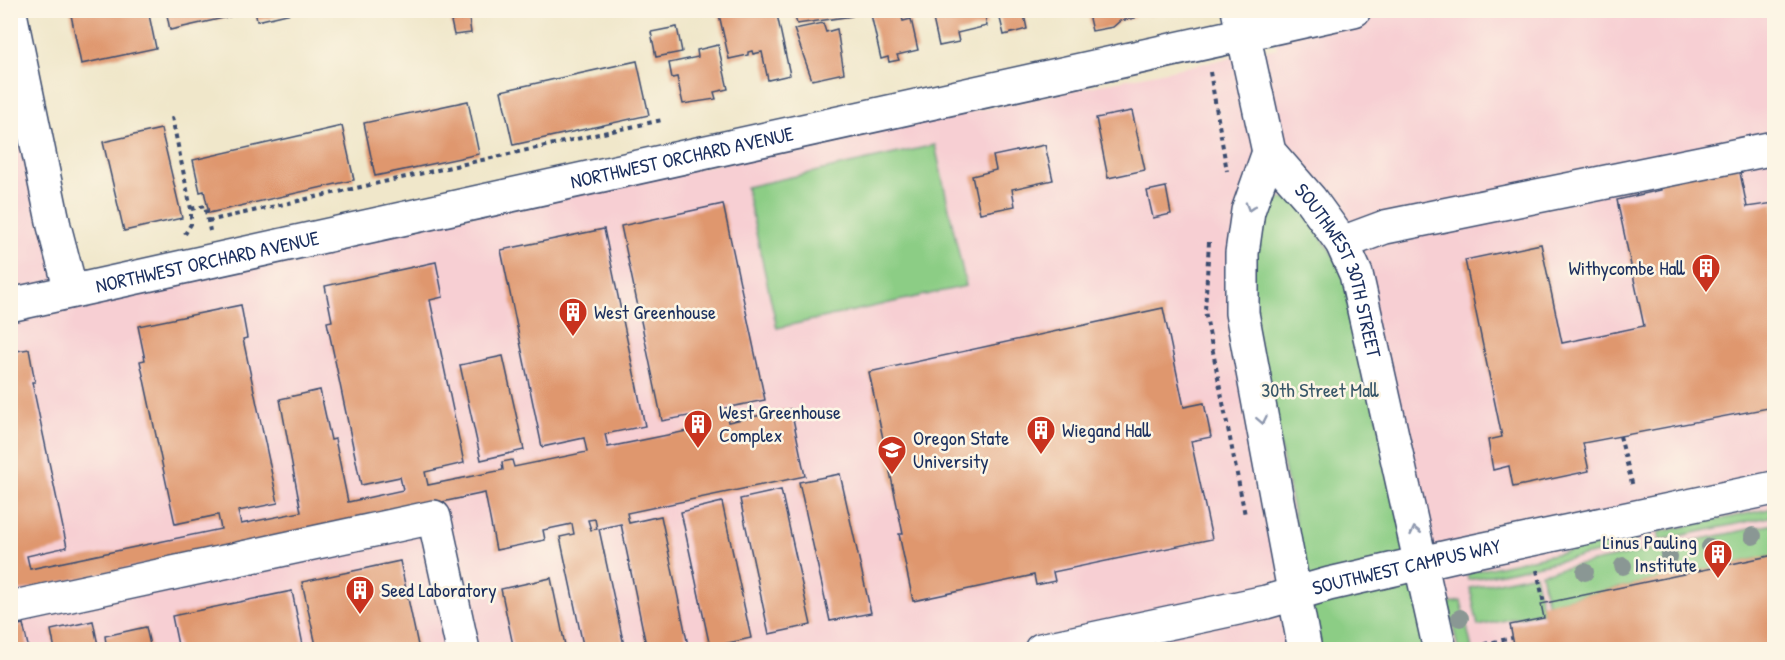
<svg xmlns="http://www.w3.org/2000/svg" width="1785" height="660" font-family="'Patrick Hand',sans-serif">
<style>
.built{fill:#f7cfd3}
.green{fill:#8ccd85;stroke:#547e72;stroke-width:1.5}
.building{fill:#df976e;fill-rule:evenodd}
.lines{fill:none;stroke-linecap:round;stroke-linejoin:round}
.minor-casing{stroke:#3b4b6e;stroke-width:36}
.path{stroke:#3b4b6e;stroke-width:4;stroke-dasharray:4.5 4.5;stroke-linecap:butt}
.minor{stroke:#fff;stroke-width:33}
.tree{fill:#8a9794}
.oneway{stroke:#8d97ae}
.labels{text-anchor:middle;stroke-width:5;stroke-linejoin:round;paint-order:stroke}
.street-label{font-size:20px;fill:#1b2f5e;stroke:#fcf5e5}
.poi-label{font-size:20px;fill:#1b2f5e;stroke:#fcf5e5;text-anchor:start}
.park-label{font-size:20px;fill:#375668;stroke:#fcf5e5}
</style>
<rect width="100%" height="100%" fill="#fcf5e5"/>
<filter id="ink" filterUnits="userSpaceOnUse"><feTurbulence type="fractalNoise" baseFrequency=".0167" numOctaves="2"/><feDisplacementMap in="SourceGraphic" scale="12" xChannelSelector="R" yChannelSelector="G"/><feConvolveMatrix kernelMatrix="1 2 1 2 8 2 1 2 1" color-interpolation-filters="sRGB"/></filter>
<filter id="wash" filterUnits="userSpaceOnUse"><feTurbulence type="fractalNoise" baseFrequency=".008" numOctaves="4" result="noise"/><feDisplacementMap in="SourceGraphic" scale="24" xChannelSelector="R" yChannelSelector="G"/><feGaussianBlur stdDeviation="1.35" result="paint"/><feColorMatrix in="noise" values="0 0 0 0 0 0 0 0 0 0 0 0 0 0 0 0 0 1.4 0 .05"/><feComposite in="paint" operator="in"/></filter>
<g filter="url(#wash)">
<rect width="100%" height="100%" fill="#f0e7ca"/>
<path class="built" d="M 1270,11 L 1774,11 L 1774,649 L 11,649 L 10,46 L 66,299 L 1277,48 Z"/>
<path class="green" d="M 935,145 L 966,286 L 777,328 L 746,187 Z
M 1278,198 L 1296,200 L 1345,272 L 1429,649 L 1321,649 L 1249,294 L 1264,209 L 1270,202 Z
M 1774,508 L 1774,516 L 1660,540 L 1658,532 Z
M 1774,524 L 1774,555 L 1547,603 L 1541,573 Z
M 1634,537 L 1636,545 L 1468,580 L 1467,573 Z
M 1535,574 L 1543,612 L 1478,626 L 1470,588 Z
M 1461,601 L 1472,649 L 1458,649 L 1448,603 Z"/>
<g id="blocks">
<path class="building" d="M 70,10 L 148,10 L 156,48 L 81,64 Z
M 166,10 L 246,10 L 246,13 L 170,30 Z
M 255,10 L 300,10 L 300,11 L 257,21 Z
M 718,10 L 776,10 L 790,75 L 768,80 L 762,52 L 753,54 L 752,51 L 748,52 L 748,55 L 729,59 Z
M 793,10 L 851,10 L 852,16 L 797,24 Z
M 870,10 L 900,10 L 903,21 L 911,19 L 918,50 L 897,55 L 899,60 L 889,62 L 888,57 L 881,59 Z
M 931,10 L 984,10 L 987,26 L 957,33 L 959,42 L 939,46 Z
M 998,10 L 1023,10 L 1027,29 L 1004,35 Z
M 1087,10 L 1165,10 L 1165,12 L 1147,16 L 1146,12 L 1134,14 L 1135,18 L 1120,21 L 1113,27 L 1092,31 Z
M 469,18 L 471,33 L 454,35 L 451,21 Z
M 823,23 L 826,32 L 837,29 L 844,73 L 812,80 L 794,29 Z
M 677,27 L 682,52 L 656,57 L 651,32 Z
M 718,45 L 728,89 L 714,92 L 716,99 L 683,104 L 677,77 L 672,78 L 669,63 L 698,57 L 697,50 Z
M 637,61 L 649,115 L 513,145 L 501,91 Z
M 468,101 L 479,154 L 375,176 L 364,123 Z
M 1132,111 L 1145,170 L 1108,178 L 1096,118 Z
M 342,126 L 354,180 L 209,213 L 204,191 L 200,192 L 193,160 Z
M 161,129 L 182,218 L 124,231 L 103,142 Z
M 1045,145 L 1053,180 L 1012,189 L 1015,206 L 980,213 L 972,176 L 996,170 L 993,156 Z
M 1738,163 L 1747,207 L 1774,203 L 1774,407 L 1583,443 L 1589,471 L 1513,487 L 1509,466 L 1493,470 L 1488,440 L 1502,437 L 1465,260 L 1541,244 L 1562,343 L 1644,326 L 1617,200 L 1661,190 L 1659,178 Z
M 1166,187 L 1171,214 L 1153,218 L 1147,191 Z
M 723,204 L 765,400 L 725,408 L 728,422 L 791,409 L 805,476 L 627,513 L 629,523 L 661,516 L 689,650 L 647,650 L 621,524 L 599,529 L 625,650 L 584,650 L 560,537 L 574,534 L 572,524 L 543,530 L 545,540 L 496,550 L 485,493 L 10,593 L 10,352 L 29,349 L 35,382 L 32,382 L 67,547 L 27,556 L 30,569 L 221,529 L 218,515 L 175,524 L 140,361 L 145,360 L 138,326 L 241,305 L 247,338 L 243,339 L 278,503 L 238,511 L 241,524 L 301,512 L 280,399 L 320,390 L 331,440 L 335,439 L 348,502 L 403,490 L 400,477 L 361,485 L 327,322 L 332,321 L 325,286 L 436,262 L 443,297 L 430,300 L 464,463 L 425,472 L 428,485 L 503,470 L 502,462 L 512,460 L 514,467 L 587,452 L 584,438 L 542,447 L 501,250 L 604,229 L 645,426 L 605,434 L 608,447 L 707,427 L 704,413 L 662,421 L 621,226 ZM 595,519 L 597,529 L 591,530 L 588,520 Z
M 1163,308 L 1184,407 L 1204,403 L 1211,437 L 1191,441 L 1212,539 L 1053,572 L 1055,581 L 1036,585 L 1034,575 L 913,601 L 899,534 L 903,534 L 869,372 Z
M 503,356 L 524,450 L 481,460 L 460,365 Z
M 840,474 L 871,613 L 830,621 L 799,482 Z
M 781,490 L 811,625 L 769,634 L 740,499 Z
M 722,502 L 751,638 L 710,647 L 681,512 Z
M 1774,555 L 1774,650 L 1515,650 L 1510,625 L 1544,618 L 1541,604 Z
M 400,561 L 419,650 L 317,650 L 302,582 Z
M 551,578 L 566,650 L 514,650 L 501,589 Z
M 292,591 L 304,650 L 179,650 L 172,616 Z
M 93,621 L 99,650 L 55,650 L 51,630 Z
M 23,624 L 29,650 L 10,650 L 10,627 Z
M 146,627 L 151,650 L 107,650 L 105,636 Z"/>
</g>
</g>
<g filter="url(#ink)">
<use href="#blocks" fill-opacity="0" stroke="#3b4b6e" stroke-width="1.5"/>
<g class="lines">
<g class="minor-casing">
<g id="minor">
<path id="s1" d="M 1238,10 L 1269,152 L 1310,199 L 1342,243 L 1356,274 L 1440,650"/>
<path d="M 10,13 L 54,226 L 71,291"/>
<path d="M 1269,152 L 1248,211 L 1242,253 L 1242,313 L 1305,650"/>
<path d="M 1342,243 L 1385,227 L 1774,148"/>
<path id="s2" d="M 10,305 L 1354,10"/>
<path d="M 10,608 L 434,517 L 463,650"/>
<path id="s3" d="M 1041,650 L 1266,602 L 1329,584 L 1456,555 L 1774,488"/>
</g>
</g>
<path class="path" d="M 1210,72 L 1227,171
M 172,117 L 191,209 L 191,224 L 185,234
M 191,209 L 205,206 L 210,231
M 208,221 L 662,120
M 1209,242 L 1205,311 L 1245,515
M 1620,436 L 1633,487
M 1537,570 L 1544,604
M 1475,646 L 1512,638"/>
<use href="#minor" class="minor"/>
</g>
<g class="tree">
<circle cx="1753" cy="536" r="9"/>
<circle cx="1710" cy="547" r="9"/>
<circle cx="1669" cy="557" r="9"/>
<circle cx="1623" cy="566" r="9"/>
<circle cx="1585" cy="572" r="9"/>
<circle cx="1460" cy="618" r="9"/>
</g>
<defs><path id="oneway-chevron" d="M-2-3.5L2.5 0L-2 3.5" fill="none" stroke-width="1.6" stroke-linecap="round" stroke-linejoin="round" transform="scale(1.5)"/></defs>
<g class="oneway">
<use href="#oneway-chevron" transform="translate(1250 207) rotate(107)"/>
<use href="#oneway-chevron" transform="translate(1262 420) rotate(79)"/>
<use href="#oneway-chevron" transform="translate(1415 531) rotate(-103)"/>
</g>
</g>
<defs>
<g id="building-pin" transform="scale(1.5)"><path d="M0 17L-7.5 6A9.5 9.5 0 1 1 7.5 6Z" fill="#c8321e" stroke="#fcf5e5"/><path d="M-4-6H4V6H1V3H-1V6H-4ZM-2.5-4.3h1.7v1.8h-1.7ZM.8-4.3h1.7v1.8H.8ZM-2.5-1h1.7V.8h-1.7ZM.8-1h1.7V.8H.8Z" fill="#fff"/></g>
<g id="university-pin" transform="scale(1.5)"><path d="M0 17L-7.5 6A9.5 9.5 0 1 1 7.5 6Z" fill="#c8321e" stroke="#fcf5e5"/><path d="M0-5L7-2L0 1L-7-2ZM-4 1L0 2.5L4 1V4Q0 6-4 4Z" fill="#fff"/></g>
</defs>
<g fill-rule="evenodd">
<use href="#building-pin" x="1706" y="268"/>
<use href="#building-pin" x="573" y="312"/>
<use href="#building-pin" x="698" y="424"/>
<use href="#building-pin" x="1041" y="430"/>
<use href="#university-pin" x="892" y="450"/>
<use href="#building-pin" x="1718" y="554"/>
<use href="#building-pin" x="360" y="590"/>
</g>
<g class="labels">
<g class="street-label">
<text dy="7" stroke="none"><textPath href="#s2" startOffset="688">NORTHWEST ORCHARD AVENUE</textPath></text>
<text dy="7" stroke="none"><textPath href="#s2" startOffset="202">NORTHWEST ORCHARD AVENUE</textPath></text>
<text dy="7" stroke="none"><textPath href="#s1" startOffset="286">SOUTHWEST 30TH STREET</textPath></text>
<text dy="7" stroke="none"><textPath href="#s3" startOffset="375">SOUTHWEST CAMPUS WAY</textPath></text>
</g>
<g class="poi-label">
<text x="1685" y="275" text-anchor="end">Withycombe Hall</text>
<text x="594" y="319">West Greenhouse</text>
<text x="719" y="419">West Greenhouse<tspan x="719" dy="23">Complex</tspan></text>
<text x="1062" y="437">Wiegand Hall</text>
<text x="913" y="445">Oregon State<tspan x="913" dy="23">University</tspan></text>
<text x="1697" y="549" text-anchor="end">Linus Pauling<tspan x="1697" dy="23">Institute</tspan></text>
<text x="381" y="597">Seed Laboratory</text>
</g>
<g class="park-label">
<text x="1320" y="397">30th Street Mall</text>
</g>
</g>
<rect width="1785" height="660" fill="none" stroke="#fcf5e5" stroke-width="36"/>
</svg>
